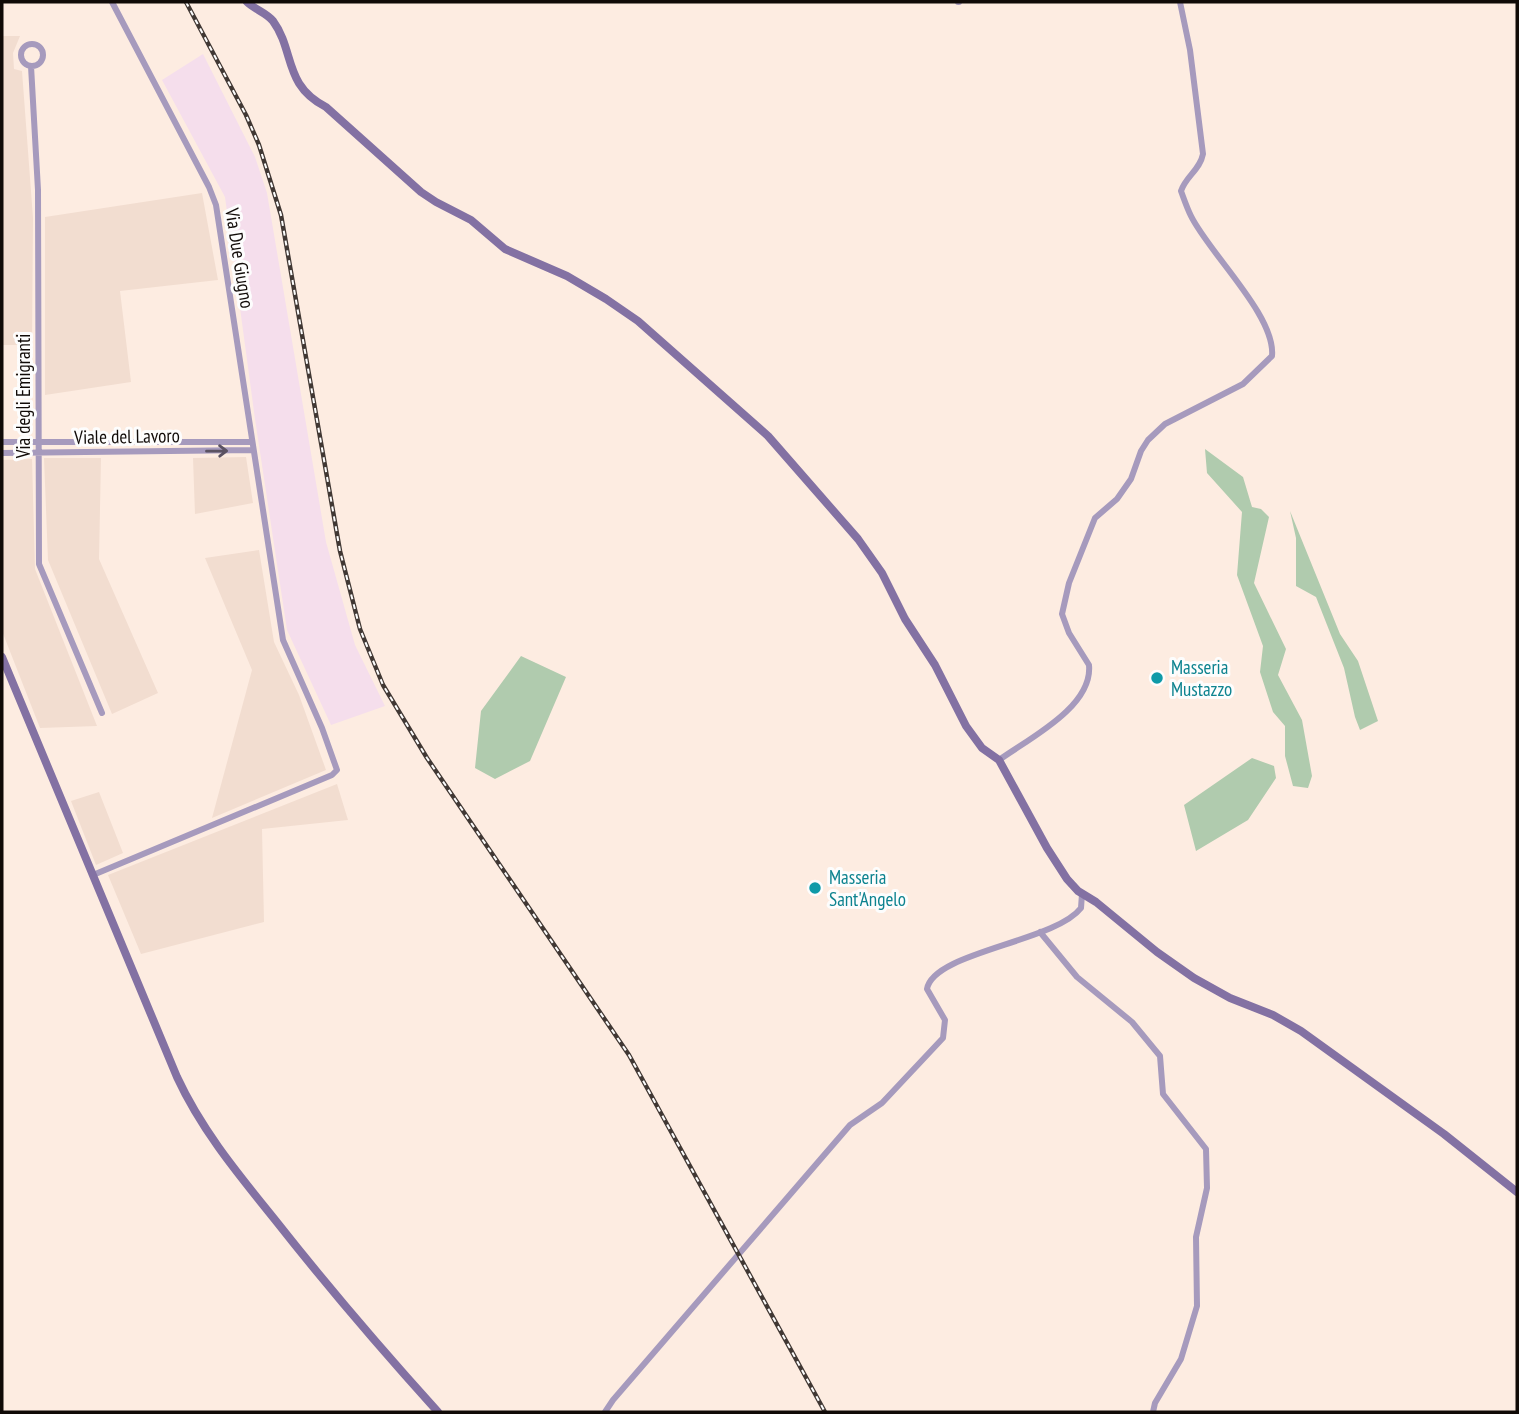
<svg xmlns="http://www.w3.org/2000/svg" width="1519" height="1414" font-family="'PT Sans Narrow',sans-serif">
<style>
.commercial{fill:#f5deec}
.industrial{fill:#f2ddd0}
.green{fill:#b0cbae}
.lines{fill:none;stroke-linecap:round;stroke-linejoin:round}
.street{stroke:#a69abd;stroke-width:6}
.secondary{stroke:#8371a3;stroke-width:8}
.rail-casing{stroke:#413834;stroke-width:4.5}
.rail{stroke:#fdfdfd;stroke-width:2;stroke-dasharray:5;stroke-linecap:butt}
.oneway{stroke:#5b5262}
.culture-dot{fill:#0f9aa8;stroke:#fdfdfd;stroke-width:2.5}
.labels{text-anchor:middle;stroke-width:6;stroke-linejoin:round;paint-order:stroke}
.street-label{font-size:19px;fill:#100a07;stroke:#fdfdfd}
.culture-label{font-size:19px;fill:#0d838f;stroke:#fdfdfd;text-anchor:start}
</style>
<rect width="100%" height="100%" fill="#fdece1"/>
<path class="commercial" d="M 203,54 L 255,157 L 267,193 L 326,542 L 355,645 L 385,706 L 331,725 L 287,630 L 255,419 L 225,197 L 162,80 Z"/>
<path class="industrial" d="M 2,36 L 20,36 L 13,53 L 14,69 L 22,71 L 33,218 L 32,345 L 2,345 Z
M 202,193 L 218,280 L 120,291 L 131,382 L 45,395 L 45,217 Z
M 246,457 L 253,503 L 195,514 L 193,458 Z
M 44,458 L 101,458 L 99,559 L 158,693 L 112,714 L 48,560 Z
M 32,459 L 35,569 L 97,726 L 40,728 L 2,631 L 2,460 Z
M 259,550 L 274,642 L 299,695 L 326,770 L 212,818 L 252,670 L 205,558 Z
M 337,784 L 348,820 L 262,829 L 264,922 L 141,954 L 108,875 Z
M 99,792 L 123,853 L 96,865 L 71,801 Z"/>
<path class="green" d="M 1205,449 L 1243,477 L 1252,507 L 1261,509 L 1269,517 L 1254,583 L 1286,649 L 1278,675 L 1302,720 L 1312,776 L 1308,788 L 1293,786 L 1285,756 L 1285,726 L 1273,712 L 1260,672 L 1263,646 L 1237,575 L 1242,512 L 1207,473 Z
M 1290,511 L 1340,634 L 1358,661 L 1378,721 L 1360,730 L 1355,717 L 1344,668 L 1316,597 L 1296,586 L 1296,538 Z
M 521,656 L 566,677 L 530,761 L 495,779 L 475,768 L 481,711 Z
M 1252,758 L 1274,766 L 1276,778 L 1248,820 L 1196,851 L 1184,805 Z"/>
<g class="lines">
<path class="street" d="M 958,2 L 959,2
M21 55a11 11 0 1 1 22 0a11 11 0 1 1-22 0Z
M 31,66 L 38,190 L 39,564 L 102,713
M 2,442 L 251,442
M 2,453 L 253,450
M 999,760 C 1028,739 1093,707 1089,665 L 1069,633 L 1062,614 L 1069,583 L 1095,518 L 1117,499 L 1131,479 L 1141,451 L 1148,440 L 1165,424 L 1243,384 L 1272,356 C 1276,316 1209,253 1191,216 C 1187,208 1184,199 1181,191 C 1186,176 1200,170 1203,154 L 1190,50 L 1180,2
M 93,875 L 332,775 L 337,770 L 322,728 L 283,640 L 216,205 L 209,187 L 112,2
M 1040,932 L 1077,977 L 1132,1022 L 1160,1056 L 1163,1094 L 1206,1149 L 1207,1188 L 1196,1237 L 1197,1306 L 1181,1359 L 1155,1403 L 1153,1412
M 605,1412 L 613,1400 L 850,1125 L 882,1103 L 943,1038 L 945,1020 L 927,989 C 933,952 1055,942 1081,908 L 1082,894"/>
<path class="secondary" d="M 247,2 C 254,9 267,13 273,21 C 295,51 283,85 326,107 L 421,192 L 436,202 L 471,220 L 505,249 L 567,276 L 606,299 L 638,321 L 768,436 L 858,539 L 882,573 L 905,619 L 935,665 L 966,726 L 982,748 L 999,760 L 1047,848 L 1067,879 L 1078,891 L 1096,902 L 1157,952 L 1194,978 L 1230,998 L 1273,1015 L 1301,1031 L 1444,1134 L 1517,1192
M 2,657 L 177,1077 C 202,1131 239,1175 276,1221 C 328,1287 382,1350 438,1412"/>
<g class="rail-casing">
<path id="rail" d="M 186,2 L 246,115 L 259,145 L 281,215 L 340,551 L 360,629 L 383,685 L 427,758 L 629,1055 L 825,1412"/>
</g>
<use href="#rail" class="rail"/>
</g>
<defs><path id="oneway-shaft" d="M-6 0H5M1.5-3L5.5 0L1.5 3" fill="none" stroke-width="1.6" stroke-linecap="round" stroke-linejoin="round" transform="scale(1.75)"/></defs>
<use class="oneway" href="#oneway-shaft" transform="translate(217 451) rotate(-1)"/>
<g class="culture-dot">
<circle cx="1157" cy="678" r="7"/>
<circle cx="815" cy="888" r="7"/>
</g>
<g class="labels">
<g class="street-label">
<text transform="translate(240 258) rotate(81)" y="7">Via Due Giugno</text>
<text transform="translate(23 396) rotate(-90)" y="7">Via degli Emigranti</text>
<text transform="translate(127 436) rotate(-1)" y="7">Viale del Lavoro</text>
</g>
<g class="culture-label">
<text x="1171" y="674">Masseria<tspan x="1171" dy="22">Mustazzo</tspan></text>
<text x="829" y="884">Masseria<tspan x="829" dy="22">Sant'Angelo</tspan></text>
</g>
</g>
<rect width="1519" height="1414" fill="none" stroke="#100a07" stroke-width="7"/>
</svg>
